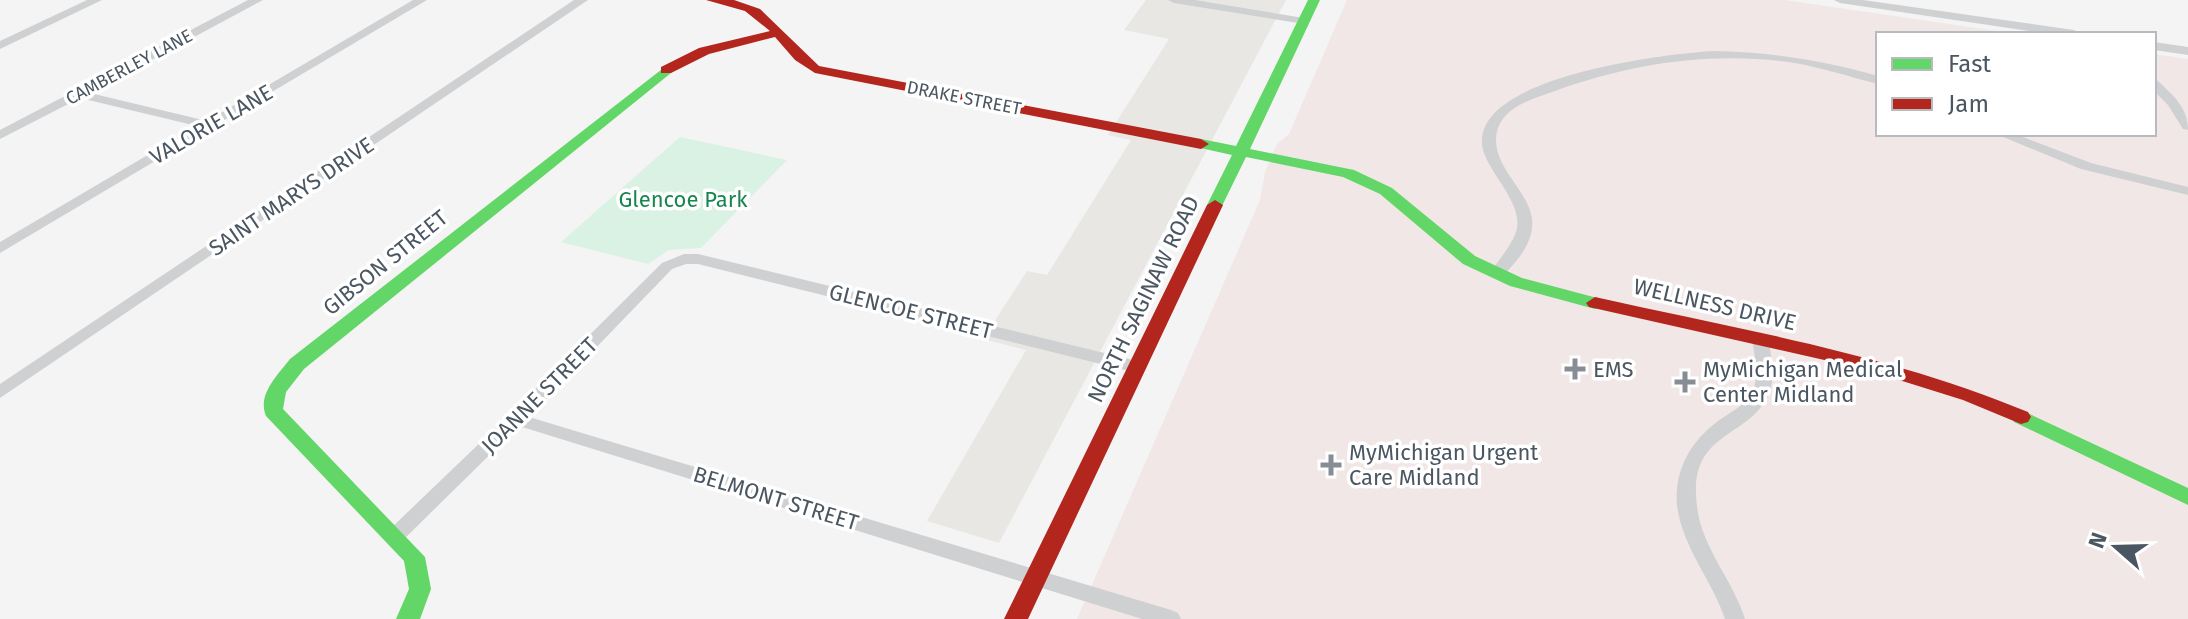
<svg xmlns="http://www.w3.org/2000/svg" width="2188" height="619" font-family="'Fira Sans',sans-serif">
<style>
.commercial{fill:#e8e7e3}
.medical{fill:#f1e7e6}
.green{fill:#d9f2e3}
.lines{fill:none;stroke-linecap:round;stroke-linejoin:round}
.street{fill:#ced0d2;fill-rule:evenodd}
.fast{fill:#63d668;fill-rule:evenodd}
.jam{fill:#b3261e;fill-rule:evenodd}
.poi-dot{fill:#868d94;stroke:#fff;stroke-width:3}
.labels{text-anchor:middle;stroke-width:7;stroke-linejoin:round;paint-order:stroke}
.far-street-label{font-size:18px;fill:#4a5661;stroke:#fff}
.street-label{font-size:22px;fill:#4a5661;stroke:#fff}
.park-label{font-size:22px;fill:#17864f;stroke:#fff}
.poi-label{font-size:22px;fill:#4a5661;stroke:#fff;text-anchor:start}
</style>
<rect width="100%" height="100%" fill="#f4f4f4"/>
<path class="commercial" d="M 1146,0 L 1286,0 L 999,543 L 927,521 L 1026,350 L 983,339 L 1027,271 L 1047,275 L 1131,140 L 1108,135 L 1169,39 L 1124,30 Z"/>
<path class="medical" d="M 1347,0 L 1785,0 L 2017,34 L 1878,34 L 1878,134 L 2154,134 L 2154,54 L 2188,59 L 2188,619 L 1077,619 L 1260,200 L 1265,172 L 1277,144 L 1289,134 Z"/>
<path class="green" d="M 680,137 L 787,160 L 701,248 L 669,250 L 648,264 L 561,242 Z"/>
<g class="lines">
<path class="street" d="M 87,0 L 102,0 L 0,49 L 0,41 Z
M 248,0 L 263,0 L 90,93 L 207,121 L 413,0 L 427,0 L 0,253 L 0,242 L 197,126 L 80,98 L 0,139 L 0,130 Z
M 574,0 L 588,0 L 0,398 L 0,384 Z
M 1168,0 L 1195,0 L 1304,18 L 1310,21 L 1304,24 L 1174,3 Z
M 1834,0 L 1863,0 L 2074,30 L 2080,34 L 2050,34 L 1840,3 Z
M 2154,42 L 2188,47 L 2188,55 L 2154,50 Z
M 1713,51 C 1770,52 1823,60 1878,76 L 1878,84 C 1850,77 1823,68 1795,63 C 1713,51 1633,63 1555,91 C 1534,98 1503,107 1497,131 C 1488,172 1544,196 1530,237 C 1525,253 1513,265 1502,277 L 1492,277 L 1489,274 C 1520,231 1530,226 1497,177 C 1491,167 1483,156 1482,144 C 1477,76 1665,54 1713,51 Z
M 2154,80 L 2158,81 C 2174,96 2188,108 2188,130 L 2183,129 L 2168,105 L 2154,91 Z
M 1996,134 L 2015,134 L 2091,163 L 2188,187 L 2188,195 L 2081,169 Z
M 684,254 L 698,254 L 1137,361 L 1145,367 L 1137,373 L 698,264 L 686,264 L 672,269 L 529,417 L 1171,610 L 1178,613 L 1181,619 L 1142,619 L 519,426 L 403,540 L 396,543 L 389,540 L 386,535 L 389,530 L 510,414 L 662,263 Z
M 1760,332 L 1768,338 C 1771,355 1776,376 1769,393 C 1750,440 1687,429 1697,506 C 1701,547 1733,580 1745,619 L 1725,619 C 1712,580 1682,547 1677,505 C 1674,468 1693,437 1724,417 C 1733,411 1746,404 1752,393 C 1760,377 1754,355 1752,338 Z"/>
<path class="fast" d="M 1308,0 L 1320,0 L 1250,149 L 1354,170 L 1392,188 L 1475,256 L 1522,278 L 1601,299 L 1604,303 L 1601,307 L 1595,309 L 1510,286 L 1463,264 L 1380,194 L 1343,177 L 1246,157 L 1221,208 L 1209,208 L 1207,205 L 1232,155 L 1196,147 L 1193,144 L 1201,139 L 1236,146 Z
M 666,66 L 673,70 L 671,73 L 304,369 L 286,392 L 283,409 L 425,557 L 431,589 L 420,619 L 396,619 L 409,589 L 404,561 L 266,416 C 257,394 278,375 290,359 Z
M 2021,410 L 2188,488 L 2188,505 L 2014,422 L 2011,417 L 2014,412 Z"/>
<path class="jam" d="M 706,0 L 734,0 L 760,9 L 819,66 L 1201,139 L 1209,144 L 1201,149 L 815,73 L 795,60 L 775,37 L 709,54 L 671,73 L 661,73 L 661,67 L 699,48 L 770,31 L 745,11 Z
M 1215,200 L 1223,205 L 1028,619 L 1004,619 L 1207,205 Z
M 1595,297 C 1742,330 1889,354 2028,412 L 2031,417 L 2028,422 L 2021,424 L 1963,400 L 1864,369 L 1589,307 L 1586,303 Z"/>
</g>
<g class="poi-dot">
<path d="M1571 357h8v8h8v8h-8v8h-8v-8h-8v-8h8z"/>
<path d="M1681 370h8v8h8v8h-8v8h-8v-8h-8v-8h8z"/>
<path d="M1327 453h8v8h8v8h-8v8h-8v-8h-8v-8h8z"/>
</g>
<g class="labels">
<g class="far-street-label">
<text transform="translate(129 67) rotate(-28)" y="6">CAMBERLEY LANE</text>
<text transform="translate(964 98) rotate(11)" y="6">DRAKE STREET</text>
</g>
<g class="street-label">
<text transform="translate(211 124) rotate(-30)" y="8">VALORIE LANE</text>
<text transform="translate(291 196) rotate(-34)" y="8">SAINT MARYS DRIVE</text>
<text transform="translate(385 262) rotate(-39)" y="8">GIBSON STREET</text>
<text transform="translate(1143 299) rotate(-64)" y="8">NORTH SAGINAW ROAD</text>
<text transform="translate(1715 304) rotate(13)" y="8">WELLNESS DRIVE</text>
<text transform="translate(911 311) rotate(14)" y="8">GLENCOE STREET</text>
<text transform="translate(539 395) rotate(-45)" y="8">JOANNE STREET</text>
<text transform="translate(776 498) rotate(17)" y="8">BELMONT STREET</text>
</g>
<g class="park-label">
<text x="683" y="207">Glencoe Park</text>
</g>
<g class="poi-label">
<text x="1593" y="377">EMS</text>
<text x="1703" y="377">MyMichigan Medical<tspan x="1703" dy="25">Center Midland</tspan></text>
<text x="1349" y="460">MyMichigan Urgent<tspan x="1349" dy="25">Care Midland</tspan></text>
</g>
</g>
<rect x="1876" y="32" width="280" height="104" fill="#ffffff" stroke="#b7bbc0" stroke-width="2"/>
<rect x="1892" y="58" width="40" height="12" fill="#63d668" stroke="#b7bbc0" stroke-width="2"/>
<text x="1948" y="72" font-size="24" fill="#4a5661">Fast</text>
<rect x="1892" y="98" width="40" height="12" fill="#b3261e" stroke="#b7bbc0" stroke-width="2"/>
<text x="1948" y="112" font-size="24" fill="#4a5661">Jam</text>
<g transform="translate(2116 547) rotate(290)" stroke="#ffffff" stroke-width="6" paint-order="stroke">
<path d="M0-6L14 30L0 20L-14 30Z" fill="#4a5661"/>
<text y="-12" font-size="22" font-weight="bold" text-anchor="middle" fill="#4a5661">N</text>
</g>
</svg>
